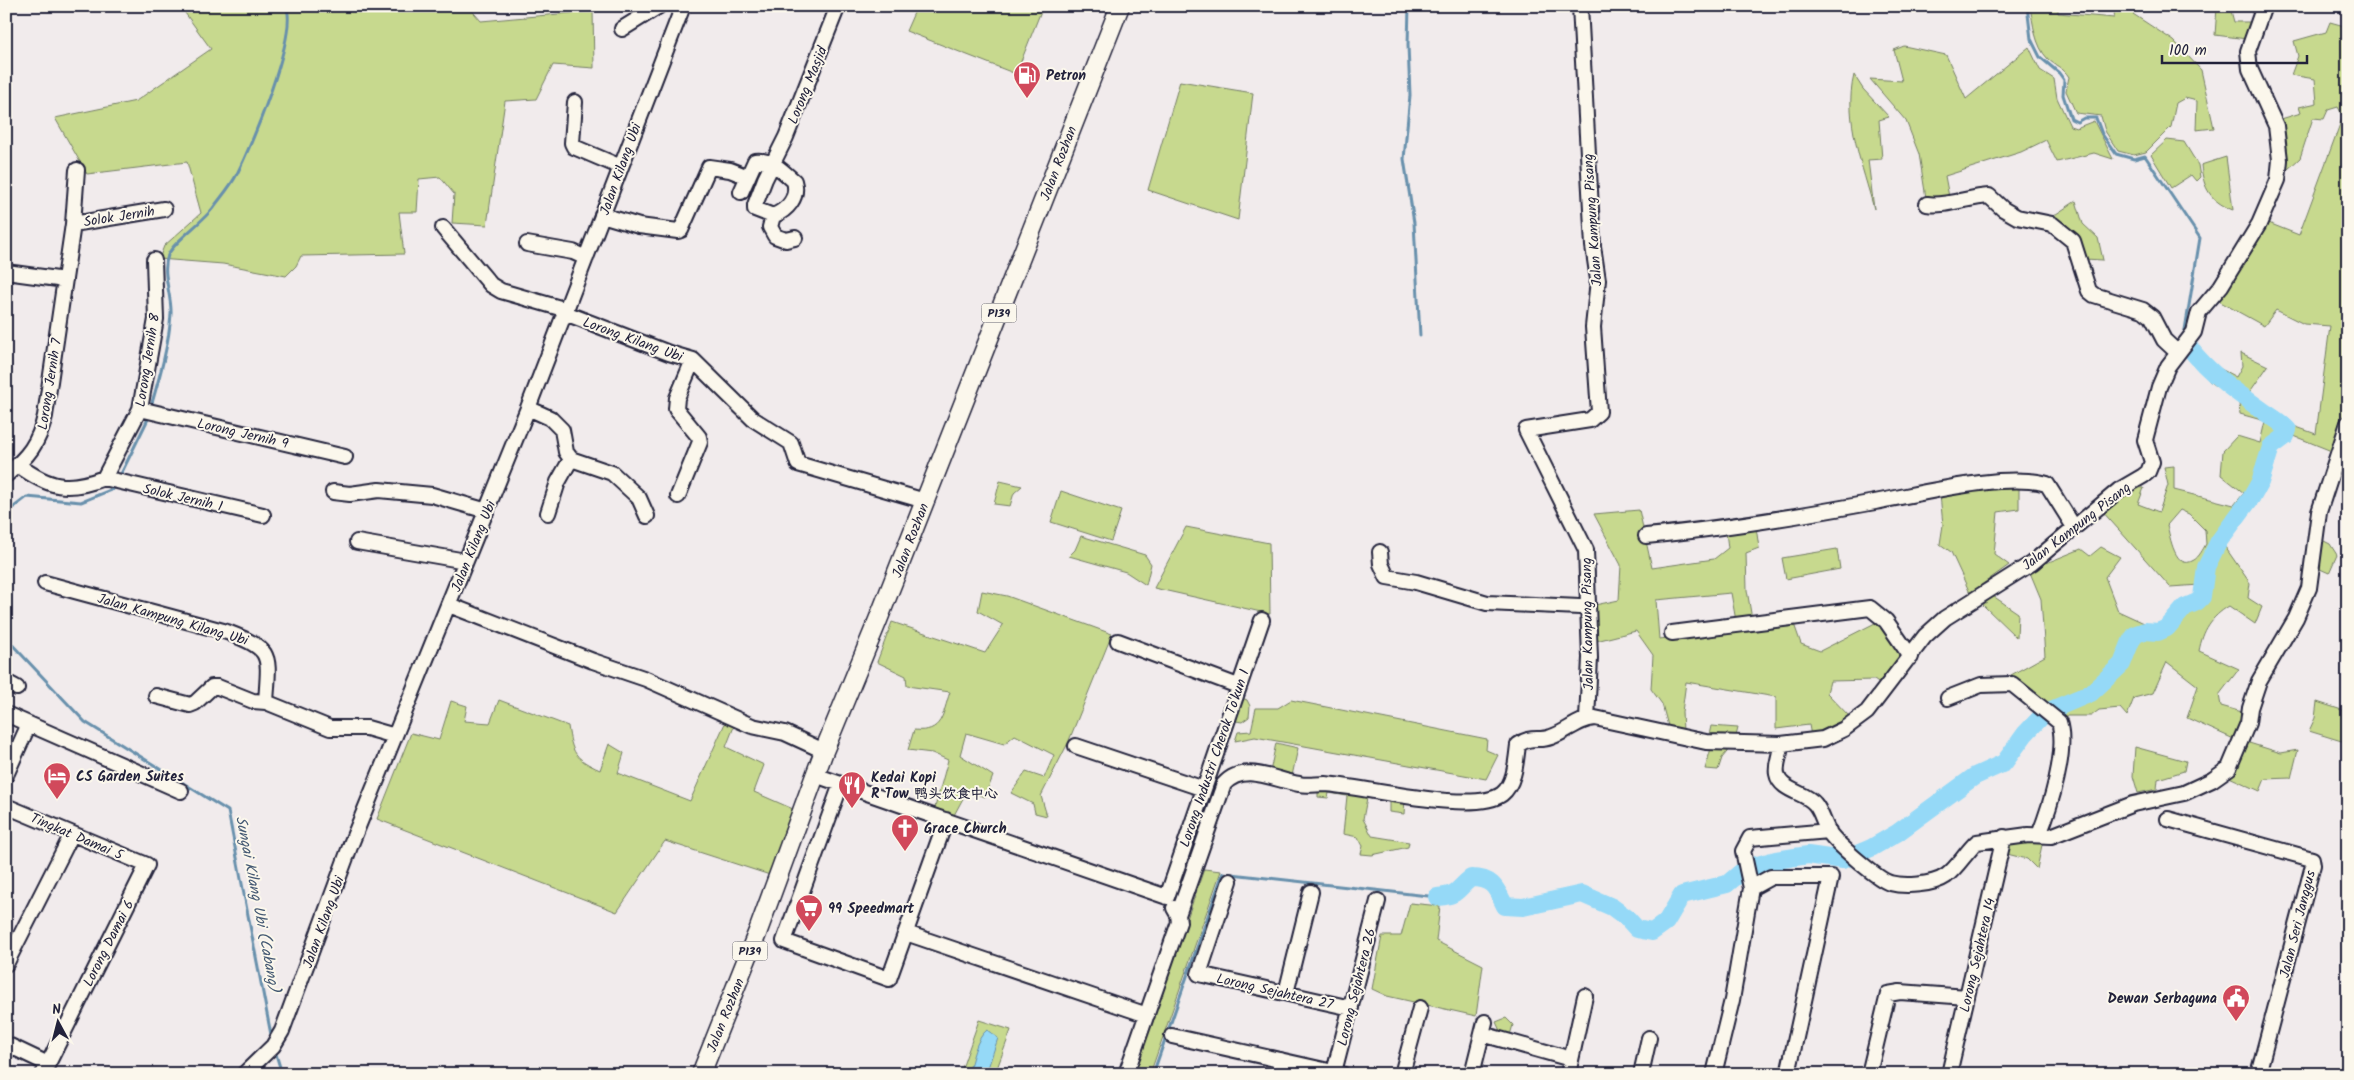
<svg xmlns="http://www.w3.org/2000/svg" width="2354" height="1080" font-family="Kalam,'LXGW WenKai TC',sans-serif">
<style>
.green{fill:#c7d98e;stroke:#747e64;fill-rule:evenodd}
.water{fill:#95d9f7;stroke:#6790ac}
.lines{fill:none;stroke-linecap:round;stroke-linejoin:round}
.stream{stroke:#6790ac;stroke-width:3}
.river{stroke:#95d9f7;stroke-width:18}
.minor-casing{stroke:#22223b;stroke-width:18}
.major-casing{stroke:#22223b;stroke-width:21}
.minor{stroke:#fbf7ec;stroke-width:14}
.major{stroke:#fbf7ec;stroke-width:18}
.labels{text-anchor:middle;stroke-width:4;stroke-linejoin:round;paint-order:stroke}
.shield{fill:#fbf7ec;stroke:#636270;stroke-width:1}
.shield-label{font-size:12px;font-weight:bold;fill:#22223b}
.poi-label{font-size:14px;font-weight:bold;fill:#22223b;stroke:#fbf7ec;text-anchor:start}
.street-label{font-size:14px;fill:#22223b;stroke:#fbf7ec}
.water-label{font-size:15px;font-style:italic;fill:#445973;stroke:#fbf7ec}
</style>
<rect width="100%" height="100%" fill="#f1ebec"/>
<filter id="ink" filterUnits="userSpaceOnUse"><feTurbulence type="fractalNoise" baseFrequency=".02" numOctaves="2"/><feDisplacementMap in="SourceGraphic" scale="10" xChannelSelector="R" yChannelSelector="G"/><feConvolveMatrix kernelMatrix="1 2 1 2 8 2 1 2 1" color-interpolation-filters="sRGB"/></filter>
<g filter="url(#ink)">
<path class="green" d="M 180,6 L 468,6 L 481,21 L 593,11 L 594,68 L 553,65 L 536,99 L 505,101 L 487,225 L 452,223 L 454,194 L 440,177 L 419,179 L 417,212 L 399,212 L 404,254 L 301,256 L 296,266 L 286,276 L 223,264 L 159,259 L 164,246 L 201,213 L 187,162 L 87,174 L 55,118 L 136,101 L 211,49 Z
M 917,6 L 1043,6 L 1016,74 L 906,31 Z
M 2030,6 L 2058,6 L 2058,13 L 2114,18 L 2115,6 L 2133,6 L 2133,14 L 2174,41 L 2201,70 L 2214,128 L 2196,130 L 2197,101 L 2185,98 L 2176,103 L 2171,127 L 2146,152 L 2134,155 L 2118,151 L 2105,131 L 2101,116 L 2076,113 L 2066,91 L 2069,77 C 2063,67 2055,66 2048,59 C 2035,46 2033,23 2030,6 Z
M 2217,7 L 2230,7 L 2234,22 L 2252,22 L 2247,39 L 2215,35 Z
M 2330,22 L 2348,27 L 2348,402 L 2334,452 L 2294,436 L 2277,451 L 2260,496 L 2223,544 L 2250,583 L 2248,598 L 2262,607 L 2255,624 L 2229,606 C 2211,617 2203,630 2199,651 L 2239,669 L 2219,695 L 2221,706 L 2242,712 L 2236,740 L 2187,718 L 2198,686 L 2167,662 L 2153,693 L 2134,698 L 2127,716 L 2120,708 L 2099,710 L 2091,716 L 2061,716 L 2011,675 L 2045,656 L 2041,599 L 2029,570 L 2081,549 L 2090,556 L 2101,547 L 2120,557 L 2105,577 L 2118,611 L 2155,628 L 2164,625 L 2183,604 L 2194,600 L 2199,594 L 2200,585 L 2170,587 L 2102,511 L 2133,487 L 2144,488 L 2138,504 L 2159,512 L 2168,485 L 2164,467 L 2174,466 L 2174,490 L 2234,505 L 2244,493 L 2221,475 L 2223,451 L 2237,436 L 2260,443 L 2265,421 L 2240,414 L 2238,394 C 2216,388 2204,385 2202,359 L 2236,377 L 2242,366 L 2241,353 L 2268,366 L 2249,393 L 2288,424 L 2316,434 L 2330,326 L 2304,324 L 2276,310 L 2264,326 L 2215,299 L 2266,222 L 2299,235 L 2343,116 L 2338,107 L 2328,110 L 2324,119 L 2313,118 L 2300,158 L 2287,170 L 2281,119 L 2301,113 L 2299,107 L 2317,103 L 2315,79 L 2291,75 L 2298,56 L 2294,41 L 2326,32 ZM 2180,510 L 2189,514 L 2205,530 L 2206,544 C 2203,549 2199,557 2194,560 C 2175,572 2170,536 2167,525 Z
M 1904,46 L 1946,55 L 1966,99 L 2029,47 L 2040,70 L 2054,79 L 2057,98 L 2070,126 L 2076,128 L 2094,121 L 2113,159 L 2094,153 L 2057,162 L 2046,140 L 2021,152 L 1945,176 L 1949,197 L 1935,200 L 1926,198 L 1919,154 L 1906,121 L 1870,79 L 1902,81 L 1894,50 Z
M 1854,75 L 1863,89 L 1889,117 L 1879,120 L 1882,159 L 1868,160 L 1874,209 C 1863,167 1843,119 1854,75 Z
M 1180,81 L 1253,93 L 1238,220 L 1148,190 Z
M 2167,140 L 2184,142 L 2198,165 L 2200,177 L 2196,181 L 2191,175 L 2171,188 L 2151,155 Z
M 2226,157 L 2233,210 C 2211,202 2203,188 2201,165 Z
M 2076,201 L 2083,224 L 2098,238 L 2103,260 L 2084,259 L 2050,218 Z
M 1000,481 L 1022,486 L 1014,493 L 1010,506 L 994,504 Z
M 2019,483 L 2019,509 L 1998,512 L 1994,554 L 2009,565 L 1970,593 L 1951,552 L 1940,544 L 1943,525 L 1940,494 Z
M 1061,491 L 1121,511 L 1111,541 L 1051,522 Z
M 1639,510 L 1652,568 L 1714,559 L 1728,548 L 1726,532 L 1756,527 L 1759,548 L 1746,553 L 1747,590 L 1752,619 L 1736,621 L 1731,593 L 1656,600 L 1659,639 L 1794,624 L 1801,644 L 1820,651 L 1881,620 L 1906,656 L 1884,687 L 1874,680 L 1830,681 L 1827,693 L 1850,717 L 1829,733 L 1811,736 L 1809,725 L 1776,729 L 1776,697 L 1686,682 L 1682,712 L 1683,731 L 1668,726 L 1662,704 L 1651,689 L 1653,655 L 1636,631 L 1596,641 L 1590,606 L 1619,600 L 1621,565 L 1594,514 Z
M 1186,527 L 1269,543 L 1270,614 L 1154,588 Z
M 1081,536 L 1145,555 L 1151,564 L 1146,585 L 1126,572 L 1069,556 L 1075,550 Z
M 2320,539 L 2330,544 L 2337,555 L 2329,573 L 2320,569 Z
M 1837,549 L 1840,569 L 1786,579 L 1782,558 Z
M 982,591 L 1007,596 L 1112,634 L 1068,743 L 1041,796 L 1047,816 L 1035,813 L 1033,804 L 1011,793 L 1026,772 L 1044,778 L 1054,755 L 1015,735 L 1004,744 L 966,733 L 960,755 L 993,776 L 985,797 L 967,791 L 953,817 L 934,811 L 948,760 L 932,753 L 908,750 L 914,730 C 943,733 942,715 950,692 L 907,686 L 906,676 L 877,662 L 892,622 L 985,653 L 1003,625 L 978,611 Z
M 1993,596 L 2018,613 L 2017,638 L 1983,605 Z
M 1242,698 L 1247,700 L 1250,706 L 1249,717 L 1242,722 L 1236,721 Z
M 499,700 L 568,726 C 572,753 575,759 600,770 L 609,744 L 624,753 L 618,773 L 690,801 L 726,721 L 735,724 L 726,747 L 764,765 L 754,792 L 793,809 L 770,875 L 665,841 L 617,912 L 377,819 L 411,733 L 439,740 L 451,701 L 467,706 L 464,721 L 490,723 Z
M 1291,700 L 1487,739 L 1486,750 L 1498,755 L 1486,779 L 1255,737 L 1235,741 L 1238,732 L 1251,731 L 1256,708 L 1278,708 Z
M 2317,702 L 2348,712 L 2348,743 L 2309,731 L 2315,718 Z
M 1711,726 L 1738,728 L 1736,736 L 1709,735 Z
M 2246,742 L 2281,753 L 2298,750 L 2291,778 L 2265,779 L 2260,791 L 2227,776 Z
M 1276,743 L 1298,748 L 1292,776 L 1270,772 Z
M 1712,745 L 1731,747 L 1722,758 L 1718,770 L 1705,769 Z
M 2135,747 L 2186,761 L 2184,771 L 2158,779 L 2157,789 L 2138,793 L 2133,776 Z
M 1330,788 L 1405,799 L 1404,814 L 1389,812 L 1389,802 L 1367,798 L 1363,819 L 1372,836 L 1409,842 L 1408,847 L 1372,855 L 1361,854 L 1363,846 L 1358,837 L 1343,834 L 1347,796 L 1329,793 L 1328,798 L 1318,797 L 1318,792 Z
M 2043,840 L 2037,869 L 2027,859 L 2007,854 L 2008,844 Z
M 1204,869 L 1221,871 L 1150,1074 L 1134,1074 Z
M 1410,903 L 1440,906 L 1436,941 L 1483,965 L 1476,1016 L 1387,996 L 1372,989 L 1382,936 L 1401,936 Z
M 1506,1018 L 1513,1025 L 1510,1035 L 1501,1033 L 1496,1022 Z
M 979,1020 L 1011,1030 L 995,1074 L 960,1074 Z"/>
<path class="water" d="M 987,1030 L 998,1038 L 986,1074 L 968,1074 C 972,1061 976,1038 987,1030 Z"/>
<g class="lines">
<path class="stream" d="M 1409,6 L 1408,45 L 1410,95 L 1404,159 L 1414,223 L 1420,336
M 2027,6 L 2031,39 L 2040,57 L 2059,73 L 2064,80 L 2063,95 L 2071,119 L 2077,122 L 2084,118 L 2096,118 L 2102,134 L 2116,154 L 2134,159 L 2145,156 L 2200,238 L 2184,336
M 152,403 C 160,375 169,344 171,314 C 172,294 161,274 168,255 C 174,241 203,222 213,208 C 221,197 231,186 237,174 C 251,145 299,33 286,6
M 121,474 L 148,419
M 6,513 L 27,497 L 81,502 L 113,489
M 6,638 L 85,722 L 228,811 L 272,1040
M 275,1051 L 282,1074
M 1153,1074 L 1223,873 L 1437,897"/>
<path class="river" d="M 2051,710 L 2091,693 L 2122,664 L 2131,641 L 2136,634 L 2145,631 L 2158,632 L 2167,628 L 2185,607 L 2197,602 L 2202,597 L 2206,567 L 2219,541 L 2251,498 L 2260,482 L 2271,447 L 2286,436 L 2288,430 C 2281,422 2275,419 2266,413 C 2240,395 2208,373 2189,347
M 1437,897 C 1460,895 1455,890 1471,878 C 1493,878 1496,888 1505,906 L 1523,907 L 1582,894 L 1612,907 L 1627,918 L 1637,929 L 1652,932 L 1666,922 L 1682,895 L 1727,884 L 1740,873 L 1754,866 L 1776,860 L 1808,855 L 1843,860 L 1871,848 L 1897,833 L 1975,776 L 2004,763 L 2025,734 L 2044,714"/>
<g class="minor-casing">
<path id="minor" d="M 1580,6 L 1593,246 L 1598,280 L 1593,327 L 1599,412 L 1590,420 L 1526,430 L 1586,550 L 1590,658 L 1587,719
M 622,29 L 659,6
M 575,102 L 572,143 L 574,147 L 621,167
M 741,192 L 755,161 C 773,159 782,171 794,181 C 799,198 787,210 773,216 L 770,227 L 775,236 L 786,240 L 795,238
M 1927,204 C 1945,207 1969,197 1989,196 L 2003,209 L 2017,217 L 2052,224 L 2073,241 L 2089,291 L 2094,295 L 2143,310 L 2152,317 L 2164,340 L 2178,353
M 602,215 L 639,226 L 678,231 L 681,230 L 709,167 L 730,170 L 748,177
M 773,216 L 755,209 L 755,205 L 765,179 L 786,137 L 838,6
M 73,224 L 164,209
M 443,228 L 491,285 L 501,291 L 567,310
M 527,244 L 573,252 L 586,258
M 6,272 L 65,280
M 565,313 L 669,353 L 693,360 L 753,419 L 791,443 L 798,464 L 925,501
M 528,408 L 550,418 L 562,430 L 566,452 L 571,459 L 612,473 L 639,498 L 647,516
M 140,409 L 345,457
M 18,465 C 49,488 68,492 104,478 L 140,409 L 156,319 L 154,260
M 6,475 C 28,457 39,443 45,416 L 73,224 L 77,170
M 104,478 L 263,515
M 333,492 L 350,494 L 379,490 L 432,495 L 487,511
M 678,496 L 700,442 L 699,437 L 676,409 L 677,398 L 693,360
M 548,513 L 558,482 L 571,459
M 1646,536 C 1723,529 1799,516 1875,502 C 1920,494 2004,472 2047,484 L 2074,527
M 357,542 L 466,561
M 1380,552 L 1381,564 L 1387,577 L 1416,582 L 1487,603 L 1580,607 L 1588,606
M 45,583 L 227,632 C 274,650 269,654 266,702 L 330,728 L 367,728 L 395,736
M 449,605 L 593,661 L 646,679 L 752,726 L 785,733 L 824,751
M 1672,633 L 1870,608 L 1886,621 L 1911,657
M 1118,641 L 1238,686
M 6,682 L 17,688
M 156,696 L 190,705 L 195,703 L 212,687 L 218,687 L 253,701 L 266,702
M 1948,698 L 1981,685 L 2012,684 L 2059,722 C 2068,751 2050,807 2039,835
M 6,714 L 181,791
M 1781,744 C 1781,755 1775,763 1777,774 C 1780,791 1806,792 1815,804 C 1822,812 1824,826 1831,835 C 1839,845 1878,880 1890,883 C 1905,887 1933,885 1946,876 C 1958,867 1966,852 1977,842 L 2028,835 L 2051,836 L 2133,804 L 2184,793 L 2212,780 L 2229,768 L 2248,723 L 2250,708 L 2259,681 L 2296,618 L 2309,588 L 2319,512 L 2348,423
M 1076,746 L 1204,789
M 6,775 L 29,724
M 815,775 L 1167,897
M 841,784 L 784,941 L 889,979 L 946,820
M 6,806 L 147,865 L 43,1074
M 2168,819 L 2312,859 L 2313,865 L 2258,1074
M 1230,881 L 1199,974 L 1351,1008
M 1751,888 L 1743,851 L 1750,838 L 1829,831
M 1167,897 L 1262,620
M 1178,915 L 1224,784 C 1244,762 1274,780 1299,784 C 1307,786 1316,784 1325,784 C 1362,786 1474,815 1502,794 C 1515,784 1516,760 1518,745 C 1531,735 1538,742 1551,737 C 1567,732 1578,719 1595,718 L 1706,742 L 1781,744 L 1823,739 L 1844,729 L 1867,712 L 1925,636 L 1945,618 L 2032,563 L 2119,490 L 2143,476 L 2148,472 L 2152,462 L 2145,440 L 2159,387 L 2168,366 L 2194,332 L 2199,312 L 2221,286 L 2259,224 L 2278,180 L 2280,160 L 2276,126 L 2250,69 L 2248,51 L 2264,6
M 906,933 L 1147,1015
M 6,964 L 72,834
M 1286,993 L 1311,892
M 1482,1034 L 1571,1059
M 1172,1036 L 1342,1074
M 6,1044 L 48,1064
M 1334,1072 L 1378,901
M 244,1074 L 273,1046 L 282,1031 L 351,844 L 528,408 L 683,6
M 1126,1074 L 1179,922 L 1178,915 L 1174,908
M 1278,1074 L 1281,1060
M 1402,1074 L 1420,1008
M 1472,1074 L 1485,1022
M 1568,1074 L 1585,996
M 1641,1074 L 1649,1038
M 1714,1074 L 1732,1000 L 1751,888 L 1771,877 L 1831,877 L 1788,1074
M 1869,1074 L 1888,994 L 1900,992 L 1967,997
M 1949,1074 L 2004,837"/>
</g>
<g class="major-casing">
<path id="major" d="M 701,1074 L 758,931 L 824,751 L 878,620 L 1120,6"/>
</g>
<use href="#minor" class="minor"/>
<use href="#major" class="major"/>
</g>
</g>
<defs>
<g id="fuel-pin" transform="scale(1.4375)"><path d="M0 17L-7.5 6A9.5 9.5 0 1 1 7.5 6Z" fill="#d1495b" stroke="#fbf7ec"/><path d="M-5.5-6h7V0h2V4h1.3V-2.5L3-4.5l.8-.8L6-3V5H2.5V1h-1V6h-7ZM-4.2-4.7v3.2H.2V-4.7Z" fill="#fff"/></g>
<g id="hotel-pin" transform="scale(1.4375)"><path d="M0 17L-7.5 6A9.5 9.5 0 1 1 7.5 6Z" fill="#d1495b" stroke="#fbf7ec"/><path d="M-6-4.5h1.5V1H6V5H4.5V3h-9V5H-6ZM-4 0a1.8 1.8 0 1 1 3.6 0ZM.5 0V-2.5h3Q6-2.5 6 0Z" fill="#fff"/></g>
<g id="restaurant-pin" transform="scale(1.4375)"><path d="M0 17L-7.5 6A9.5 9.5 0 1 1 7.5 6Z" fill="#d1495b" stroke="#fbf7ec"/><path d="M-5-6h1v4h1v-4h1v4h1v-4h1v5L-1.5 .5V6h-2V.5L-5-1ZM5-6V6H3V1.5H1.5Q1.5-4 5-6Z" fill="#fff"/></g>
<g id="church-pin" transform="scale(1.4375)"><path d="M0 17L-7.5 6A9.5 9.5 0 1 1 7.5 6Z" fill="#d1495b" stroke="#fbf7ec"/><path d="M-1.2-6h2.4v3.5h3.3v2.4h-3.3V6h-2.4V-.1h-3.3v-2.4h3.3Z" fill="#fff"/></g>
<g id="supermarket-pin" transform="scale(1.4375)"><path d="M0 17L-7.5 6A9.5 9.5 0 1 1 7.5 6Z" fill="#d1495b" stroke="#fbf7ec"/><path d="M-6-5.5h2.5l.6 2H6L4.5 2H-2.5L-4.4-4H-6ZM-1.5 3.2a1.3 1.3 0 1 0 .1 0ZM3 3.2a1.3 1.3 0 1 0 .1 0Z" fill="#fff"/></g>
<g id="civic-pin" transform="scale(1.4375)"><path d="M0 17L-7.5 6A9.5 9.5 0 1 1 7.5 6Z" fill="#d1495b" stroke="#fbf7ec"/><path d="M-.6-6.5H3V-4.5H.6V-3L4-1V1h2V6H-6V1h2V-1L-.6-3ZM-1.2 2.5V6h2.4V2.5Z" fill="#fff"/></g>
</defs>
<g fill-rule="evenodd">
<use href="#fuel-pin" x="1027" y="75"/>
<use href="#hotel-pin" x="57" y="776"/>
<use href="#restaurant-pin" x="852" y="785"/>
<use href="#church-pin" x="905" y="828"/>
<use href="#supermarket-pin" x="809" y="908"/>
<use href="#civic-pin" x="2236" y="998"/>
</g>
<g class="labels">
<g class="shield">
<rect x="981.5" y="303.5" width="35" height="19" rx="4"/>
<rect x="732.5" y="941.5" width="35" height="19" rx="4"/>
</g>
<g class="shield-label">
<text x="999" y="317">P139</text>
<text x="750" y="955">P139</text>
</g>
<g class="poi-label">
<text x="1046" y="80">Petron</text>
<text x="76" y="781">CS Garden Suites</text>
<text x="871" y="782">Kedai Kopi<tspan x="871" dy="16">R Tow 鸭头饮食中心</tspan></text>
<text x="924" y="833">Grace Church</text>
<text x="828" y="913">99 Speedmart</text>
<text x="2217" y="1003" text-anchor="end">Dewan Serbaguna</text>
</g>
<g class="street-label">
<text transform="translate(807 85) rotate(-68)" y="5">Lorong Masjid</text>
<text transform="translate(1058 163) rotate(-69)" y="5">Jalan Rozhan</text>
<text transform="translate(620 169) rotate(-70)" y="5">Jalan Kilang Ubi</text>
<text transform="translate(119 216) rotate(-9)" y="5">Solok Jernih</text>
<text transform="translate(1592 220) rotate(-94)" y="5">Jalan Kampung Pisang</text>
<text transform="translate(633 339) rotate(20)" y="5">Lorong Kilang Ubi</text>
<text transform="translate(147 360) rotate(-81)" y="5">Lorong Jernih 8</text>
<text transform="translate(49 384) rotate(-81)" y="5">Lorong Jernih 7</text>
<text transform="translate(243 433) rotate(13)" y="5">Lorong Jernih 9</text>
<text transform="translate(183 497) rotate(13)" y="5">Solok Jernih 1</text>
<text transform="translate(2076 526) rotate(-38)" y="5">Jalan Kampung Pisang</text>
<text transform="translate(910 540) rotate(-69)" y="5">Jalan Rozhan</text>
<text transform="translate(473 546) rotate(-68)" y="5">Jalan Kilang Ubi</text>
<text transform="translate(173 619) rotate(16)" y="5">Jalan Kampung Kilang Ubi</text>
<text transform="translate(1587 624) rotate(-91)" y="5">Jalan Kampung Pisang</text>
<text transform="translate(1214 758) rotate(-71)" y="5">Lorong Industri Cherok To'kun 1</text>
<text transform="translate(77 836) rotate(23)" y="5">Tingkat Damai 5</text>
<text transform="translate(323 922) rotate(-70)" y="5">Jalan Kilang Ubi</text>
<text transform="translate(2297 924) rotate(-76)" y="5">Jalan Seri Janggus</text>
<text transform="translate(108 943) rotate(-63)" y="5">Lorong Damai 6</text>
<text transform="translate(1977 955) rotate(-77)" y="5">Lorong Sejahtera 14</text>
<text transform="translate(1356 987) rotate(-76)" y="5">Lorong Sejahtera 26</text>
<text transform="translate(1275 991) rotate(13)" y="5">Lorong Sejahtera 27</text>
<text transform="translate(725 1015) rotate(-68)" y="5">Jalan Rozhan</text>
</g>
<g class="water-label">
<text transform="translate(258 904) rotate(79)" y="5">Sungai Kilang Ubi (Cabang)</text>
</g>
</g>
<rect width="2354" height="1080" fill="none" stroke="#fbf7ec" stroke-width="25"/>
<rect x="12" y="12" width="2329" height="1055" fill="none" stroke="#22223b" stroke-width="2" filter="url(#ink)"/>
<g transform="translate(58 1022) rotate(353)" stroke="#fbf7ec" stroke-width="4" paint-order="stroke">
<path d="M0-4L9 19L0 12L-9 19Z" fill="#22223b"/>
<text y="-8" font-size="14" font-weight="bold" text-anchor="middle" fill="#22223b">N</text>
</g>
<path d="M2162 55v8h145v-8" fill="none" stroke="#22223b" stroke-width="2.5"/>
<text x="2169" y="55" font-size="15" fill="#22223b" stroke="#fbf7ec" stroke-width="4" paint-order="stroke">100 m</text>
</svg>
